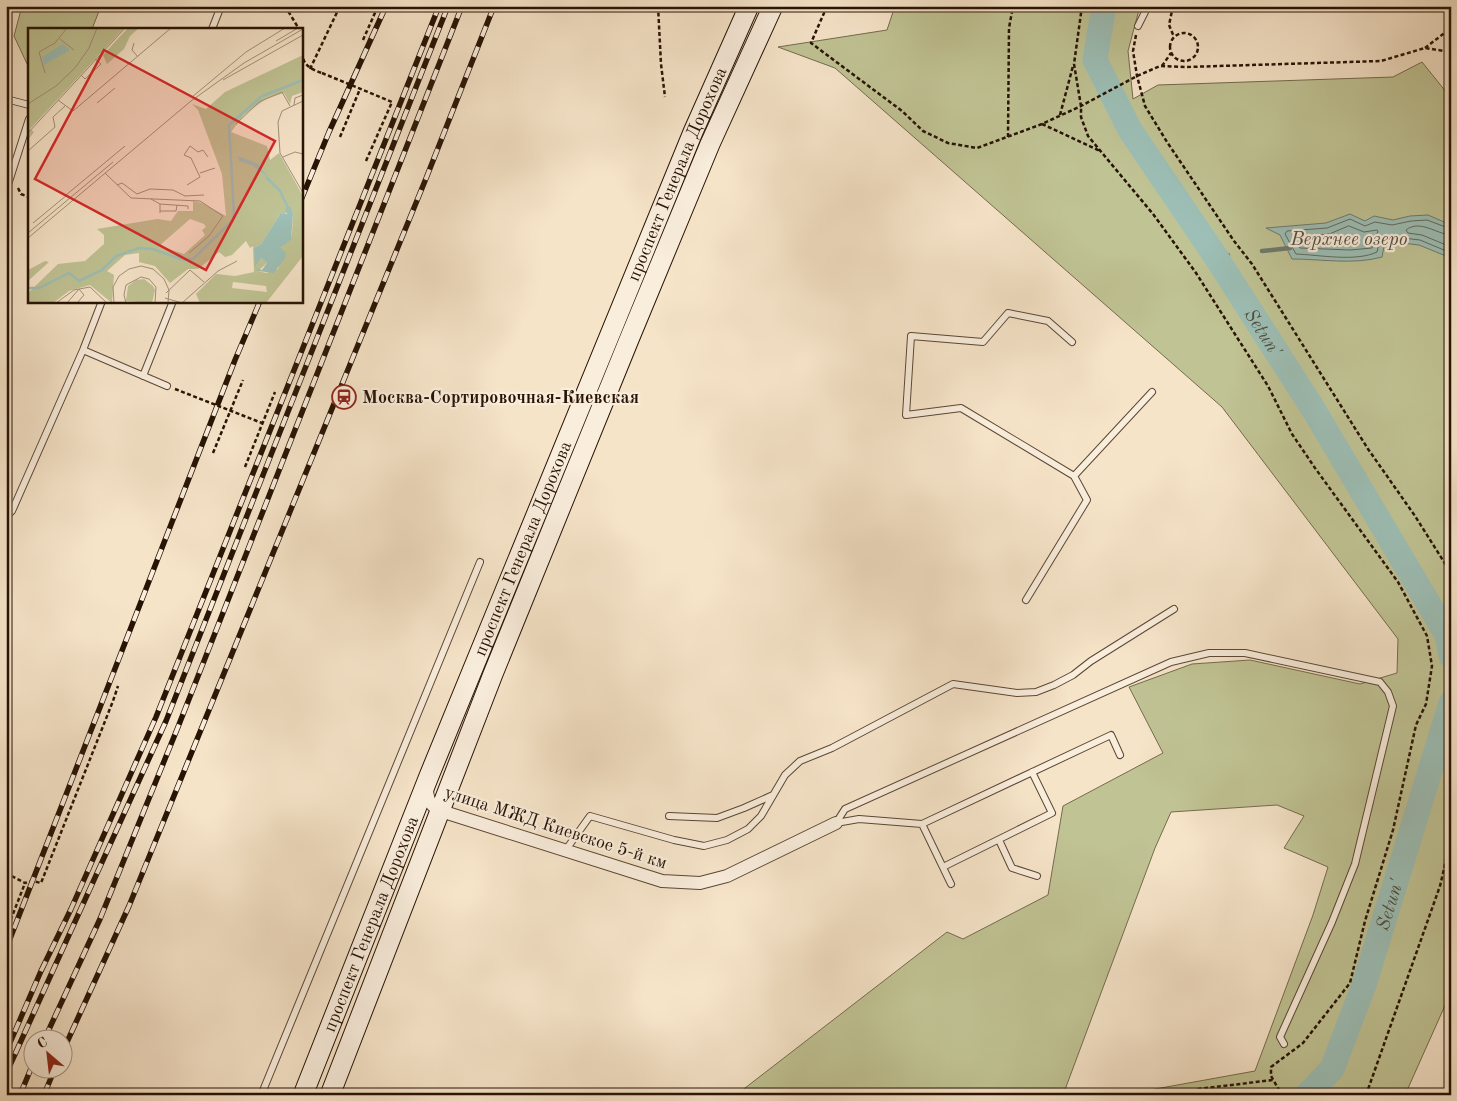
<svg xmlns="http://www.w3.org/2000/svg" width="1457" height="1101" font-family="'Old Standard TT',serif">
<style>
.green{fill:#c0c394;stroke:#746b4c}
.water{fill:#9dbfb6;stroke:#6e7a6f}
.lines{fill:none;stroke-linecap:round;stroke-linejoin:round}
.shore{stroke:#62695d;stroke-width:1}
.stream{stroke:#6e7a6f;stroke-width:4.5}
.river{stroke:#9dbfb6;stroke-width:25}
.lane-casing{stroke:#5b4735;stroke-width:8}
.street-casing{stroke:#5b4735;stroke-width:14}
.secondary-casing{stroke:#271304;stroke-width:21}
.path{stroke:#271304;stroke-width:2.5;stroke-dasharray:4 2.5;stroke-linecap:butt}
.lane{stroke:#f9eddc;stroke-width:6}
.street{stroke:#f9eddc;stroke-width:12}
.secondary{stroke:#f9eddc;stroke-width:19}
.rail-casing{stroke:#271304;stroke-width:5.5}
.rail{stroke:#f9eddc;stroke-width:4;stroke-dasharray:11;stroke-linecap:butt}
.path-bridge{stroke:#271304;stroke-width:2.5;stroke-dasharray:4 2.5;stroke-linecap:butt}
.labels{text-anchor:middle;stroke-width:4.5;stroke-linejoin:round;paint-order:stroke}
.street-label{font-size:18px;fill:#271304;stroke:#f9eddc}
.poi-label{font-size:18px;font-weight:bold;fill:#271304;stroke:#f9eddc;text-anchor:start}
.water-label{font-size:19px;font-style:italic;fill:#504f42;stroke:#f9eddc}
.inset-river{fill:none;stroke:#9dbfb6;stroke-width:2.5}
.inset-road{fill:none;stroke:#a3907a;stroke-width:1}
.view{fill:#d62828;fill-opacity:0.15;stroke:#d62828;stroke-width:2.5}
.inset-edge{fill:none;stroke:#271304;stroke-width:2.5}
</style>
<rect width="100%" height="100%" fill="#f6e4c9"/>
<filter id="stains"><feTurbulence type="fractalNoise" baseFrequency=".004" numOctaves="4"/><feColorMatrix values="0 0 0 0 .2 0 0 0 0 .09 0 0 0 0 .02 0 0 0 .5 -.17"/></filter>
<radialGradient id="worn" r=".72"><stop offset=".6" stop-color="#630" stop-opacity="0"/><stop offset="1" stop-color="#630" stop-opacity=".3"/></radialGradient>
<path class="green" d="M 22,6 L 101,6 L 92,29 L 29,29 L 29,68 L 14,36 Z
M 895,6 L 1140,6 L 1128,51 L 1133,99 L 1158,85 L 1393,77 L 1422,62 L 1451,98 L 1451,992 L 1405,1095 L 1122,1095 L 1255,1071 L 1313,915 L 1328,867 L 1284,848 L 1304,816 L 1277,805 L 1171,812 L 1155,848 L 1063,1095 L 736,1095 L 947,932 L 963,939 L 1048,895 L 1063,806 L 1163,753 L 1129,687 L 1192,664 L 1250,660 L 1360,684 L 1397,673 L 1398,639 L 1222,407 L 835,68 L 778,47 L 887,30 Z"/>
<path class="water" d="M 1350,214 L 1365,221 L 1374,216 L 1393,220 L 1410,216 L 1428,215 L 1451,225 L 1451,258 L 1419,245 L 1385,241 L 1382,257 C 1353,265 1322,259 1292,259 L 1280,235 L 1266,228 L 1326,223 Z"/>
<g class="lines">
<path class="shore" d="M 1349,226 L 1364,232 L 1377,230 L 1378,232 L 1374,237 L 1372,248 L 1350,250 L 1300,248 L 1294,240 L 1296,237 L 1329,234 Z
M 1451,229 L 1427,220 L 1411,221 L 1392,225 L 1375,222 L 1365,226 L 1350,219 L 1327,228 L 1287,231 L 1285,234 L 1296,254 C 1320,255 1356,262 1377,252 L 1380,239 L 1386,236 L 1420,240 L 1451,253
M 1451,235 C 1436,234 1420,219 1406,230 L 1408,233 L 1422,235 L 1451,247"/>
<path class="stream" d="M 1262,251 L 1290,248
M 1216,257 L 1228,255"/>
<g class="river">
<path id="s1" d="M 1104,6 L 1095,60 L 1130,130 L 1216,257 L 1315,412 L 1447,635 L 1451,656"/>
<path id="s2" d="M 1307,1095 L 1332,1069 L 1364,985 L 1451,703"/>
</g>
<g class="lane-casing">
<path id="lane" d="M 1138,26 L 1148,6
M 212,29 L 221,6
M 6,99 L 29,105
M 6,191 L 29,119
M 83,350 L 167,386
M 143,376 L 173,301
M 1074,476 L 1152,392
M 6,517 L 12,511 L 83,350 L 102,301
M 1026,600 L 1087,500 L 1074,476 L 961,408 L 906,415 L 911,336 L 983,342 L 1008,313 L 1048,321 L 1072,342
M 669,816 L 717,818 L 744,808 L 773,795
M 836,823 L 845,809 L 1171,662 L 1209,653 L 1245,653 L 1380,682 L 1388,692 L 1393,706 L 1355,864 L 1332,922 L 1280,1037 L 1284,1044
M 836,823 L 859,819 L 922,824 L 951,884
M 922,824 L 1111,735 L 1120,755
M 999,840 L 1012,868 L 1037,876
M 565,851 L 590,816 L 674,840 L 704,846 L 727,840 L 748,829 L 761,816 L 785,775 L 800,761 L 832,748 L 953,684 L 1017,693 L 1036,692 L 1054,685 L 1073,675 L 1091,661 L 1174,609
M 943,867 L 1052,813 L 1032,772
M 262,1093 L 480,562"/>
</g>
<g class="street-casing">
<path id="street" d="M 427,787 C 427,799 430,806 441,811 L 662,881 L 700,883 L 727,876 L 836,823"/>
</g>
<g class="secondary-casing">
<g id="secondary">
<path id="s3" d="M 303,1095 L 429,776 L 693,132 L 749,6"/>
<path d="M 330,1095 L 493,674 L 628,342 L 710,144 L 773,6"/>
</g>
</g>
<path class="path" d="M 285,6 L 299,29
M 658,6 L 661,64 L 665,97
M 827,6 L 811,43 L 902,111 L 923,131 L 948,143 L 977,148 L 1042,124 L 1081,106 L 1137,76 L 1160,66 L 1187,67 L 1381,61 L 1425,48 L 1451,52
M 1082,6 L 1074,64 L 1081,106 L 1081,117 L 1088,136 L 1153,214 L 1196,273 L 1268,386 L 1292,434 L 1315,468 L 1398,582 L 1427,636 L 1432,666 L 1426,704 L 1416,725 L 1393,830 L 1365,921 L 1350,983 L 1303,1043 L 1271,1067 L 1271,1076 L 1282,1095
M 1173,6 L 1169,25 L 1174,37
M 6,32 L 13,6
M 301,33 C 305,54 295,64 322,73
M1170 47a14 14 0 1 1 28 0a14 14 0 1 1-28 0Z
M 1136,35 L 1133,51 L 1137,76 L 1145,106 L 1167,142 L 1234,241 L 1252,264 L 1368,449 L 1415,516 L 1451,573
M 363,40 L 378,6
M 1425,48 L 1451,28
M 1162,66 L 1171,53
M 310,69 L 340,6
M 1060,115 L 1073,66
M 1042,124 L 1100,151
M 340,137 L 360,89
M 1008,137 L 1009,28 L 1013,6
M 366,161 L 392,102
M 18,188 L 21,194 L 29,197
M 213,453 L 243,380
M 245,467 L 275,392
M 6,873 L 25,883 L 33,881 L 41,883 L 113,701 L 118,686
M 6,932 L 25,883
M 1179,1095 L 1198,1089 L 1273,1080
M 1366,1095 L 1440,886 L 1451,839"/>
<use href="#lane" class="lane"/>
<use href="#street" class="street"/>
<use href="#secondary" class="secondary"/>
<g class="rail-casing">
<path id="rail" d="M 301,200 L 329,132 L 386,6
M 6,949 L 235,360 L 260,301
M 45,1038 L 100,919 L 178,727 L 462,6
M 6,1052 L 41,971 L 71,909 L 156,717 L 439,6
M 62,1053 L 129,906 L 427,176 L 494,6
M 6,1074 L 166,721 L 448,6
M 20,1095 L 32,1066
M 44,1095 L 55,1068"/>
</g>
<use href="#rail" class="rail"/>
<path class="path-bridge" d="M 322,73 L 392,102
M 175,389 L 262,423"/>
</g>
<defs>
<g id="station-ring" transform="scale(1.25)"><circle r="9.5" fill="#f9eddc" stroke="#8f2418" stroke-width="1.5"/><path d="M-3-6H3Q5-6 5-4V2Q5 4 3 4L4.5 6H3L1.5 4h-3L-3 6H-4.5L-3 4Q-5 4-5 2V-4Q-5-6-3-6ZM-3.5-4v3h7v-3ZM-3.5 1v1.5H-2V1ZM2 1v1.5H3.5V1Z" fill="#8f2418"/></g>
</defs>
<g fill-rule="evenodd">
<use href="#station-ring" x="344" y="397"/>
</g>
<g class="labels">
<g class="street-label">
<text dy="6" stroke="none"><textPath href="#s3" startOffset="994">проспект Генерала Дорохова</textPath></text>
<text dy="6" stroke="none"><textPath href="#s3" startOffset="589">проспект Генерала Дорохова</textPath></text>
<text transform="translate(556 827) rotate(18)" y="6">улица МЖД Киевское 5-й км</text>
<text dy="6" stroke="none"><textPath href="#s3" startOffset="184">проспект Генерала Дорохова</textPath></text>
</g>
<g class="poi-label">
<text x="362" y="403">Москва-Сортировочная-Киевская</text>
</g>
<g class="water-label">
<text x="1349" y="245">Верхнее озеро</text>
<text dy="7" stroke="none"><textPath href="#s1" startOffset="375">Setun'</textPath></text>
<text dy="7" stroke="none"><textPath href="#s2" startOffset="210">Setun'</textPath></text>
</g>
</g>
<g transform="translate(28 28)">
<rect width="275" height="275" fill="#f6e4c9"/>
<path d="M 0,0 L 96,0 L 2,101 L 6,104 L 0,112 ZM 100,0 L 111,0 L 102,8 L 96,21 L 79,36 L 75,27 ZM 275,27 L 275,64 L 264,68 L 262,76 L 256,65 L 238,71 L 216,87 L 203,104 L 239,118 L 242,132 L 251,125 L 275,168 L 275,228 L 238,275 L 172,275 L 168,266 L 188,246 L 207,248 L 226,244 L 225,218 L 222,220 L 218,213 L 204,227 L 197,229 L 191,224 L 170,241 L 160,241 L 142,255 L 127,238 L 111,234 L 111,225 L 97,227 L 79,243 L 86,247 L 84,275 L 62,257 L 41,263 L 25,275 L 0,275 L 0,265 L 30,236 L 57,233 L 76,216 L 76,207 L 69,201 L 129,191 L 143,193 L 150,183 L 165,183 L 165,173 L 174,175 L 198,188 L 194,146 L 170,82 L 164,76 L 178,81 L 197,64 ZM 259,183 L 265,186 L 264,205 L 262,212 L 253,219 L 256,223 L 250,241 L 238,245 L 230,243 L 239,235 L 233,230 L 229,233 L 229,238 L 226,220 L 233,216 L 252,186 L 257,187 ZM 162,191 L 176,196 L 178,199 L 174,202 L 177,207 L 156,226 L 131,218 ZM 205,254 L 238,258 L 239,264 L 204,260 ZM 17,233 L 21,234 L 0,253 L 0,242 ZM 108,252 L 116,251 L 125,258 L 127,262 L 124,275 L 98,273 L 100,258 Z" fill="#c0c394" fill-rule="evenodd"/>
<path d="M 35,16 L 42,22 L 16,37 L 14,29 ZM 210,128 L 230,136 L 240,149 L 224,137 L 211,133 ZM 262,178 L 265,186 L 263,212 L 253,219 L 258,225 L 257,230 L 246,245 L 230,243 L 228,240 L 234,242 L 239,235 L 233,230 L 227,239 L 226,220 L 233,216 L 252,186 L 259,186 L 257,181 Z" fill="#9dbfb6"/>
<path class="inset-river" d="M 238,149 L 252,163 L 260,180M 0,260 L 11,260 L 41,245 L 51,253 L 74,242 L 88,228 L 111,220 L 125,221 L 155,232 L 165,231 L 204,193 L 206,187 L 201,97 L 234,68 L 275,52"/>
<path class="inset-road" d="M 32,11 L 46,22M 248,13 L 270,0M 106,15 L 104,22 L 110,29M 17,45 L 11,24 L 27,15 L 39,0M 53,47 L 57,51 L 73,36 L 67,31M 195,52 L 275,7M 164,69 L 218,24 L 257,0M 30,72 L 45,83 L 143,0M 275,73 L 254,83 L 250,94 L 252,125 L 275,165M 69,75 L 87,60M 0,76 L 28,58 L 47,40 L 61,20 L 69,0M 266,77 L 267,70 L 275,67M 208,96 L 231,74 L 254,64 L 262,78M 0,105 L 97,0M 0,123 L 27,99 L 25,89 L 37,78M 255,129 L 267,124 L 275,126M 77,145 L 103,170 L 172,173 L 195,188 L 181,208 L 161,225M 172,145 L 187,140M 89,157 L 94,155 L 109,166 L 122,161 L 145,162 L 157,168 L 176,167M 159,157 L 172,149 L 163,130 L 156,127 L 162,118 L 170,124 L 175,122 L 180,129M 38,167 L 97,118M 123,171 L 132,176 L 132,185M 132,176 L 160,178 L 160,181M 132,183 L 148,183 L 149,177M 5,195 L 39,167M 0,205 L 85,134M 0,210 L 163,73 L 216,35 L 275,1M 138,265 L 162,242 L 176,254M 137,270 L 154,275M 28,275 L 46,262 L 62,259 L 79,275M 39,275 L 51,261 L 56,267 L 49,275M 86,275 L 85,259 L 91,248 L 101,241 L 113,238 L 125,241 L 136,251 L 141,262 L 140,275M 98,275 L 96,267 L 98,257 L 113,249 L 121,251 L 128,259 L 127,275M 154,275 L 190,243 L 209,233"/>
<path class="view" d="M 76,22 L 247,113 L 178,242 L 7,151 Z"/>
<rect width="275" height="275" class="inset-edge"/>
</g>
<rect width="1457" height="1101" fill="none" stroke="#f6e4c9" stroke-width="25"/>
<rect x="8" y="8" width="1442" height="1086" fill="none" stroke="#271304" stroke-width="2.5"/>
<rect x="12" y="12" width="1432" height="1076" fill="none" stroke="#271304"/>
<g transform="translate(48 1054) rotate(332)"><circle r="24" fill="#f9eddc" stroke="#a59686"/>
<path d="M0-4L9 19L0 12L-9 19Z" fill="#8f2418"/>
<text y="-8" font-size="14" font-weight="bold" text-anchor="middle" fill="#271304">С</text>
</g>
<rect width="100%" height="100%" filter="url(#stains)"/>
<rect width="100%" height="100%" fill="url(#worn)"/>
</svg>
